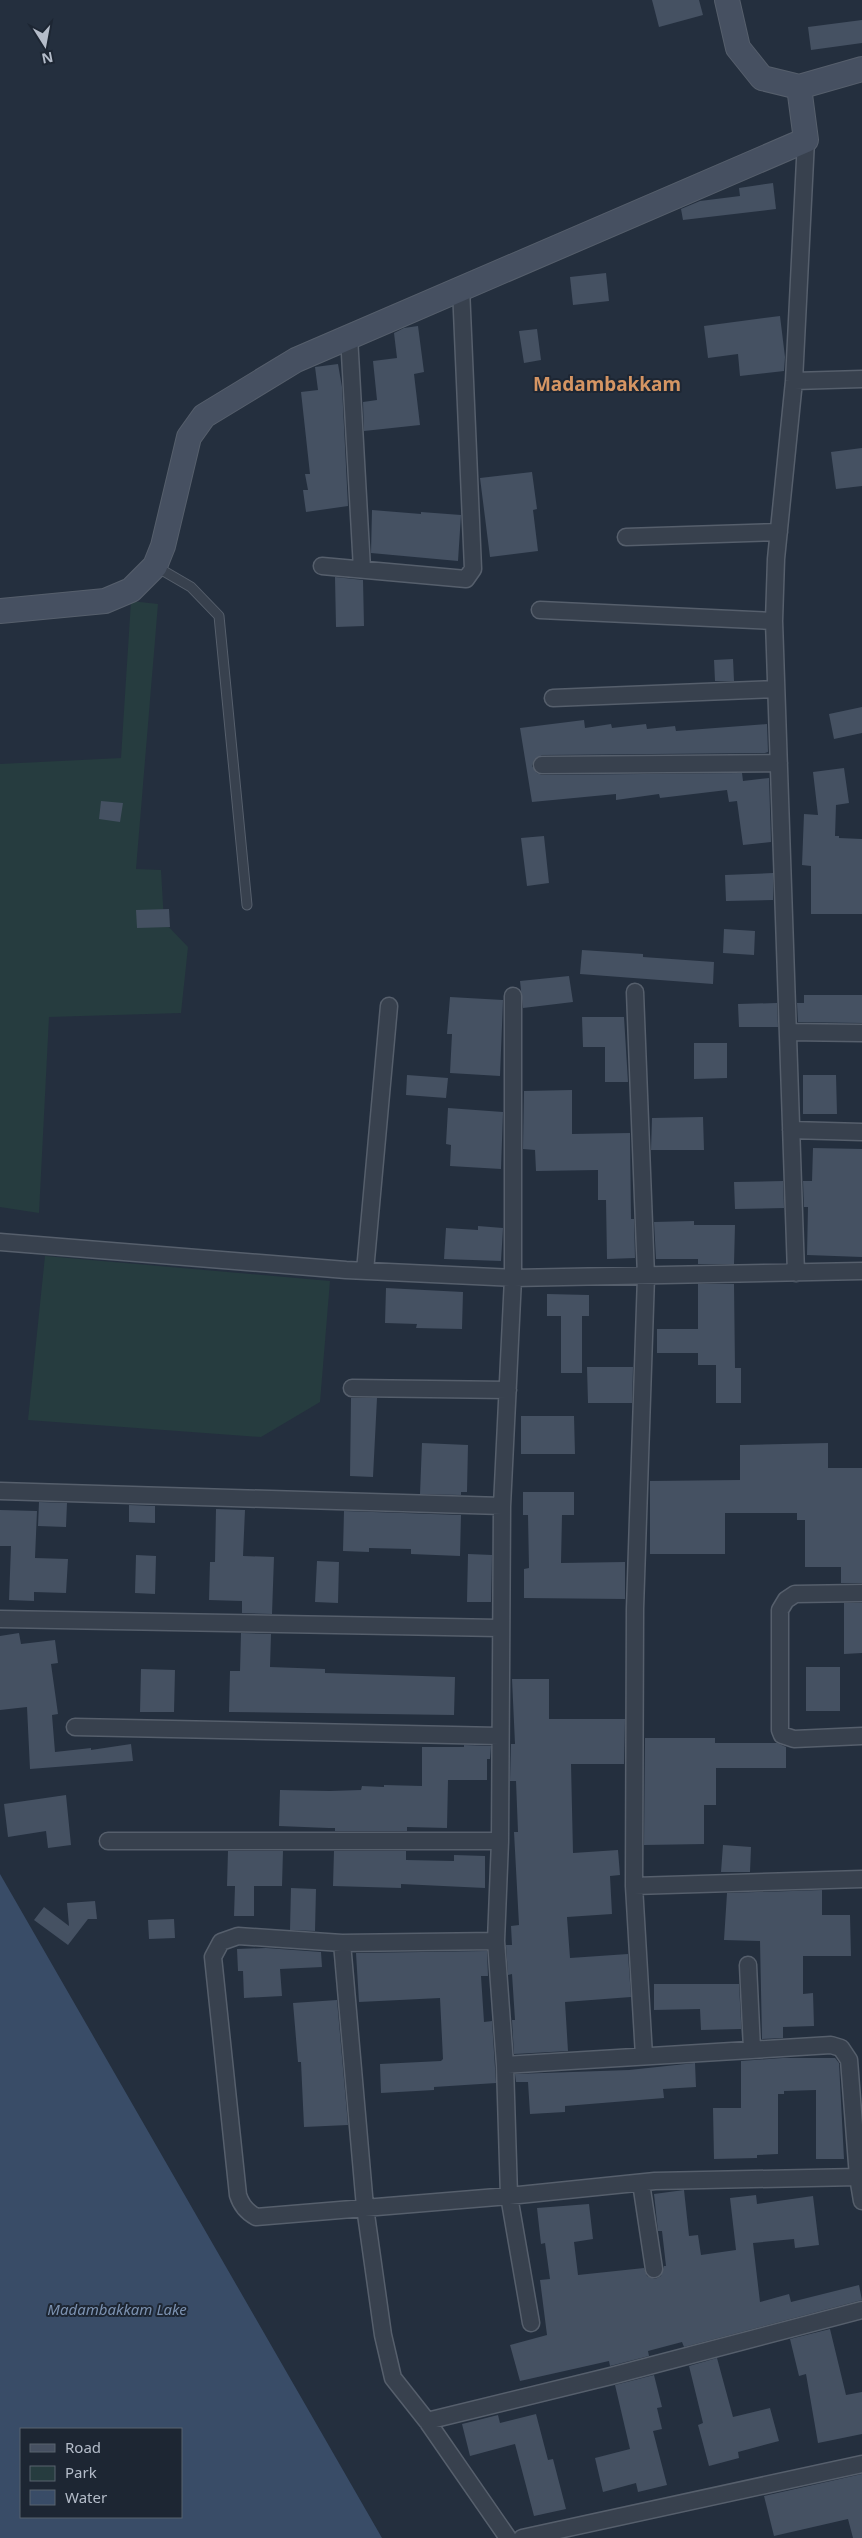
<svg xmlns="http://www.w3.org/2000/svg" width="862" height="2538" font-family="'Noto Sans',sans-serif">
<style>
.green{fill:#263c3f}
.water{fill:#394c67;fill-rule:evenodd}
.building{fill:#455162}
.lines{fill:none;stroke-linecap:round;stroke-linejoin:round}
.lane-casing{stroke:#565f6c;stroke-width:11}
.street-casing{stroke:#565f6c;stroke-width:19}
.secondary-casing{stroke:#565f6c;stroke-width:26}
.lane{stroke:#38414e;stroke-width:9}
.street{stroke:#38414e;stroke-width:16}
.secondary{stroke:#465061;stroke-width:24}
.labels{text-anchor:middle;stroke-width:4;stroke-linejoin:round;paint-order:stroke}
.water-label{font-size:15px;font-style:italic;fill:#7c92b1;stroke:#1d2633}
.district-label{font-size:19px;font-weight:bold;fill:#d59563;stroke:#1d2633}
</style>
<rect width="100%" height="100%" fill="#242f3e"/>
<path class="green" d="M 131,601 L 158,604 L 136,869 L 161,870 L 164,922 L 188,947 L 181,1013 L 49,1017 L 39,1213 L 0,1207 L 0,764 L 121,758 Z
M 45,1256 L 330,1281 L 320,1402 L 261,1437 L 28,1420 Z"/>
<path class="water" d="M 0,1874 L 382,2538 L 0,2538 ZM 21,2429 L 181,2429 L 181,2517 L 21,2517 Z"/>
<path class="building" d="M 652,0 L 699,0 L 703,15 L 659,27 Z
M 862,20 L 862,43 L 811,50 L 808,27 Z
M 773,183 L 776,209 L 683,220 L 681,209 L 700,201 L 740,196 L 739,188 Z
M 606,273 L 609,301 L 573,305 L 570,277 Z
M 780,316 L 785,357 L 784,371 L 740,376 L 738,354 L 708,358 L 704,326 Z
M 418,326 L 424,372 L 414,374 L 420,425 L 364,431 L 363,402 L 377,400 L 373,361 L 397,358 L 394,333 L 404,328 Z
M 537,329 L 541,360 L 524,363 L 519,331 Z
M 338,364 L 342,387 L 348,506 L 306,512 L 303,490 L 308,490 L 305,474 L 310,474 L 301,392 L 318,390 L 315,367 Z
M 862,448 L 862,486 L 836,489 L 831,452 Z
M 532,472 L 537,509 L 533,510 L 538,551 L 490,557 L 480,478 Z
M 372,510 L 421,514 L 421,512 L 461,515 L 458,561 L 371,553 Z
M 335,577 L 363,580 L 364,626 L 336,627 Z
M 733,659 L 734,681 L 715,681 L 714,660 Z
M 862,707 L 862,733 L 834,739 L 829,714 Z
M 584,720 L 585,728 L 611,724 L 612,728 L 646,724 L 647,729 L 675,726 L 676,731 L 767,724 L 768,752 L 765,753 L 542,755 L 534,760 L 532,766 L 537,773 L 542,775 L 742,773 L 743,781 L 769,778 L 771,842 L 743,845 L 737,801 L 729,802 L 727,790 L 660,798 L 659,794 L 616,800 L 616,794 L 532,802 L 520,728 Z
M 844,768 L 849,803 L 836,805 L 835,836 L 839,836 L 839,838 L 862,839 L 862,914 L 811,914 L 811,866 L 802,865 L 804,814 L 818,815 L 813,772 Z
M 101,801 L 123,803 L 120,822 L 99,819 Z
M 544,836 L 549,883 L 527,886 L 521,838 Z
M 773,873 L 773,900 L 726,901 L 725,875 Z
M 169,909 L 170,927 L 137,928 L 136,910 Z
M 724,929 L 755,931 L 754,955 L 723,953 Z
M 582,950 L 643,954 L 643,957 L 714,962 L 713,984 L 580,974 Z
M 569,976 L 573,1002 L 523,1008 L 520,981 Z
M 804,995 L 862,995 L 862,1023 L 798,1022 L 797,1003 L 804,1003 Z
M 450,997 L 503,1000 L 500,1076 L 450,1073 L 452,1034 L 447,1034 Z
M 777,1003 L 778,1027 L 739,1027 L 738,1004 Z
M 582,1017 L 624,1017 L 628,1082 L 605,1082 L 605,1047 L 583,1047 Z
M 694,1043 L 727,1043 L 727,1078 L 694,1079 Z
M 407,1075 L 448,1078 L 446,1098 L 406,1095 Z
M 803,1075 L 836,1075 L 837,1114 L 803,1114 Z
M 572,1090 L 572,1134 L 630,1133 L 631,1219 L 634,1219 L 635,1258 L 607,1259 L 606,1200 L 598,1200 L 598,1170 L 536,1171 L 535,1150 L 523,1149 L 524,1091 Z
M 448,1108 L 503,1112 L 501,1169 L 450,1166 L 451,1145 L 446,1144 Z
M 703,1117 L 704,1150 L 651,1150 L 652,1118 Z
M 813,1148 L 862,1149 L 862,1257 L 807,1255 L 808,1207 L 804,1207 L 803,1181 L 812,1181 Z
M 783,1181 L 784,1208 L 735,1209 L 734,1182 Z
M 694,1221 L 694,1225 L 735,1225 L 734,1264 L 698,1264 L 698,1259 L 656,1259 L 654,1222 Z
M 478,1226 L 503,1228 L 501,1261 L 444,1259 L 446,1228 L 478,1230 Z
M 698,1284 L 734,1284 L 735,1368 L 741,1368 L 741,1403 L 716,1403 L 716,1365 L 698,1365 L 698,1353 L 657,1353 L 657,1329 L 698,1329 Z
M 386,1288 L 463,1292 L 462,1329 L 416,1328 L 417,1324 L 385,1323 Z
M 547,1294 L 589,1295 L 589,1316 L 582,1316 L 582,1373 L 561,1373 L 561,1316 L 547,1316 Z
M 587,1367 L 633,1367 L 632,1403 L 588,1403 Z
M 351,1398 L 377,1398 L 373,1477 L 350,1476 Z
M 521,1416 L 574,1416 L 575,1454 L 521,1454 Z
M 422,1443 L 468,1445 L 467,1492 L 461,1492 L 461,1495 L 420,1494 Z
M 828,1443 L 828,1468 L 862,1468 L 862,1583 L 841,1583 L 841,1567 L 805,1567 L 805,1520 L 797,1520 L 797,1513 L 725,1513 L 725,1554 L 650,1554 L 650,1481 L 740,1480 L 740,1445 Z
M 523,1492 L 574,1492 L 574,1515 L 562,1515 L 561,1563 L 625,1562 L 625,1599 L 524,1598 L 524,1569 L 529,1568 L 528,1515 L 523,1515 Z
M 39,1502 L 67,1503 L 66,1527 L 38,1526 Z
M 129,1505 L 155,1506 L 155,1523 L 129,1522 Z
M 216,1509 L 245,1510 L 243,1556 L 274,1557 L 272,1614 L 242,1613 L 242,1601 L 209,1600 L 210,1562 L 215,1562 Z
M 0,1510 L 37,1511 L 35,1558 L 68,1559 L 66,1593 L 34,1592 L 34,1601 L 9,1600 L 11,1546 L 0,1546 Z
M 344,1511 L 461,1515 L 460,1556 L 411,1554 L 411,1549 L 369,1548 L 369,1552 L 343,1551 Z
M 468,1554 L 492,1555 L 491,1602 L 467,1602 Z
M 136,1555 L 156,1556 L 155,1594 L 135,1593 Z
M 317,1561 L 339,1562 L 338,1603 L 315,1602 Z
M 844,1603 L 862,1603 L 862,1653 L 844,1654 Z
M 19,1633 L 21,1644 L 55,1640 L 58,1663 L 51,1664 L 58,1714 L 52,1715 L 55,1752 L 91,1748 L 91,1750 L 131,1744 L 133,1761 L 30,1769 L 27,1707 L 0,1710 L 0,1636 Z
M 241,1633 L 271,1634 L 270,1667 L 325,1669 L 325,1673 L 455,1677 L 454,1715 L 229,1712 L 230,1671 L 240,1671 Z
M 806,1667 L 840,1667 L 840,1711 L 806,1711 Z
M 141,1669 L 175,1670 L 174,1712 L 140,1712 Z
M 512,1679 L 549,1679 L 549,1719 L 625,1719 L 624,1764 L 571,1764 L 573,1853 L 618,1850 L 620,1875 L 610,1876 L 612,1914 L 567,1917 L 570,1958 L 628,1954 L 631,1997 L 565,2002 L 568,2051 L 514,2054 L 512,2020 L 515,2020 L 512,1974 L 508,1975 L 506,1945 L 512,1945 L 511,1926 L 519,1925 L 514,1832 L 518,1832 L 516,1781 L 510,1781 L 511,1744 L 515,1744 Z
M 645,1738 L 715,1738 L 715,1743 L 777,1743 L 786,1747 L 786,1768 L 716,1768 L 716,1805 L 704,1805 L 704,1844 L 644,1845 Z
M 464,1745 L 491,1746 L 490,1759 L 487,1759 L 487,1780 L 448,1780 L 447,1828 L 407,1827 L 407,1831 L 335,1831 L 335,1828 L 329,1828 L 279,1826 L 280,1790 L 330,1791 L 361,1790 L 362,1786 L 384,1787 L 384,1785 L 422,1786 L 422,1747 L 464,1747 Z
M 66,1795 L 71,1845 L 48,1848 L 46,1831 L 8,1837 L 4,1804 Z
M 723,1845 L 751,1847 L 750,1872 L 721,1872 Z
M 228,1851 L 283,1851 L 282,1886 L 254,1886 L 254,1916 L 234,1916 L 235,1886 L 227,1886 Z
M 334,1851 L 406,1851 L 406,1860 L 454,1861 L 454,1855 L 485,1856 L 485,1888 L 401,1884 L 401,1888 L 333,1886 Z
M 291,1888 L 316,1889 L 315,1931 L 290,1930 Z
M 822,1890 L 822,1915 L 850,1915 L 851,1956 L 803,1956 L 803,1994 L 813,1993 L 814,2026 L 783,2027 L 783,2038 L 762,2039 L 760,1941 L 724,1940 L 727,1893 Z
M 95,1901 L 97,1919 L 88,1919 L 68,1945 L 34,1920 L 44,1907 L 69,1926 L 67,1903 Z
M 174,1919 L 175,1938 L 149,1939 L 148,1920 Z
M 266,1948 L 321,1952 L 322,1967 L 280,1969 L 282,1996 L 244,1998 L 243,1971 L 238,1971 L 237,1949 Z
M 487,1951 L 488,1976 L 481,1976 L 484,2022 L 492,2021 L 496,2083 L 434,2087 L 434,2090 L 381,2093 L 380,2064 L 441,2061 L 443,2059 L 440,1998 L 359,2002 L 356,1953 Z
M 654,1984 L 739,1984 L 742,2040 L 741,2029 L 701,2030 L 700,2009 L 654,2010 Z
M 337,2000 L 348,2125 L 304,2127 L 301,2062 L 298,2062 L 293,2003 Z
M 783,2058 L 835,2058 L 839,2063 L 844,2159 L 816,2159 L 816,2090 L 784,2091 L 784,2094 L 778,2094 L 778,2154 L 757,2155 L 757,2158 L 714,2159 L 713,2108 L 741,2108 L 741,2061 Z
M 695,2063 L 696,2087 L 663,2089 L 664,2098 L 565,2106 L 565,2112 L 530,2114 L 528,2082 L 516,2082 L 515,2074 L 629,2070 Z
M 684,2190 L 689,2236 L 698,2235 L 701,2255 L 736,2250 L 730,2198 L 756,2195 L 757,2204 L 813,2196 L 819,2245 L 795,2248 L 794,2239 L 753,2243 L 760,2302 L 789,2294 L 791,2302 L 859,2285 L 862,2300 L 684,2347 L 682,2342 L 648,2351 L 649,2356 L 610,2366 L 609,2361 L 520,2381 L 510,2345 L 547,2335 L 540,2280 L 550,2279 L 545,2243 L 541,2244 L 537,2208 L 589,2204 L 593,2239 L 574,2242 L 578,2275 L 644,2268 L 647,2276 L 655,2279 L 661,2276 L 664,2266 L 666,2266 L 662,2231 L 658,2231 L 654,2194 Z
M 830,2329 L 846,2395 L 862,2392 L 862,2434 L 818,2443 L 806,2374 L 799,2376 L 790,2339 Z
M 717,2358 L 733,2417 L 770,2408 L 779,2441 L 738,2452 L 739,2458 L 709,2466 L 698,2425 L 703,2423 L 689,2366 Z
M 654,2375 L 662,2407 L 657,2408 L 662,2429 L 653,2431 L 667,2485 L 638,2492 L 636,2483 L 603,2492 L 595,2458 L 630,2449 L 615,2385 Z
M 536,2414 L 548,2460 L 553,2459 L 566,2509 L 534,2516 L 515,2444 L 470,2456 L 462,2424 L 498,2415 L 500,2423 Z
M 862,2474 L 862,2538 L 853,2538 L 848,2519 L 774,2536 L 764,2496 Z"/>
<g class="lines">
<g class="lane-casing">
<path id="lane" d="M 155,566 L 191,587 L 219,616 L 247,905"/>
</g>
<g class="street-casing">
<path id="street" d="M 349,336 L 362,569
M 794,381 L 862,379
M 626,537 L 779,532
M 322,566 L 466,579 L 473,569 L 461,288
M 540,610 L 774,621
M 553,698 L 776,689
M 542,765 L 779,763
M 635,992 L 646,1276 L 635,1609 L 634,1886 L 862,1879
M 513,996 L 513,1278 L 502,1506 L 500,1841 L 496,1941 L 505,2065 L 509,2196 L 531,2323
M 788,1032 L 862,1033
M 791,1130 L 862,1132
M 0,1242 L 346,1270 L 513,1278 L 862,1271
M 365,1271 L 389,1006
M 796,1273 L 774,621 L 776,559 L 794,381 L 806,140
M 352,1388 L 508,1390
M 0,1491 L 502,1506
M 862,1593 L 795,1594 L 786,1600 L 780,1610 L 780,1730 L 782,1735 L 794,1739 L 862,1736
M 0,1619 L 499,1628
M 75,1727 L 499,1736
M 108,1841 L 500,1841
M 634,1886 L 644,2056
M 496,1941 L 342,1943 L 365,2207 L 383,2335 L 393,2378 L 427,2421 L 508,2538
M 342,1943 L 238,1936 L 221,1942 L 213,1957 L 238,2195 C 241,2205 247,2212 256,2217 L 509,2196 L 655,2181 L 858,2177 L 862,2201
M 748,1965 L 752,2049
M 505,2065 L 831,2045 L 841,2048 L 849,2060 L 858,2177 L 862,2177
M 641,2183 L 654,2269
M 427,2421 L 611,2376 L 862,2310
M 522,2538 L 862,2464"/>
</g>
<g class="secondary-casing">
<path id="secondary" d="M 727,0 L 738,48 L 762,78 L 799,87 L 862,69
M 0,611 L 105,601 L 131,590 L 155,566 L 163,546 L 189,437 L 204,416 L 296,360 L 806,140 L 799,87"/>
</g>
<use href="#lane" class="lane"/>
<use href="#street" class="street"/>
<use href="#secondary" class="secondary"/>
</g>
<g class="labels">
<g class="water-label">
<text x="117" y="2315">Madambakkam Lake</text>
</g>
<g class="district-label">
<text x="607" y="391">Madambakkam</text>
</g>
</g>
<rect x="20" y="2428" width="162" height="90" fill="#1d2633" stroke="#59626f"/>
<rect x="30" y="2444" width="25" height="8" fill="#465061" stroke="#59626f"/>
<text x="65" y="2453" font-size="15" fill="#b4bcc9">Road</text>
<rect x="30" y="2466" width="25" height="15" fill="#263c3f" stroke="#59626f"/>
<text x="65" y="2478" font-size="15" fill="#b4bcc9">Park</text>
<rect x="30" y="2490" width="25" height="15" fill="#394c67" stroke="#59626f"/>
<text x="65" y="2503" font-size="15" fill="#b4bcc9">Water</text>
<g transform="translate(45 45) rotate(169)" stroke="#1d2633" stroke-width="4" paint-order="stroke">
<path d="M0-4L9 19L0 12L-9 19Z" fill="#b4bcc9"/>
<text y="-8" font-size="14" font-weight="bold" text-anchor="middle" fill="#b4bcc9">N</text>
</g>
</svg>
